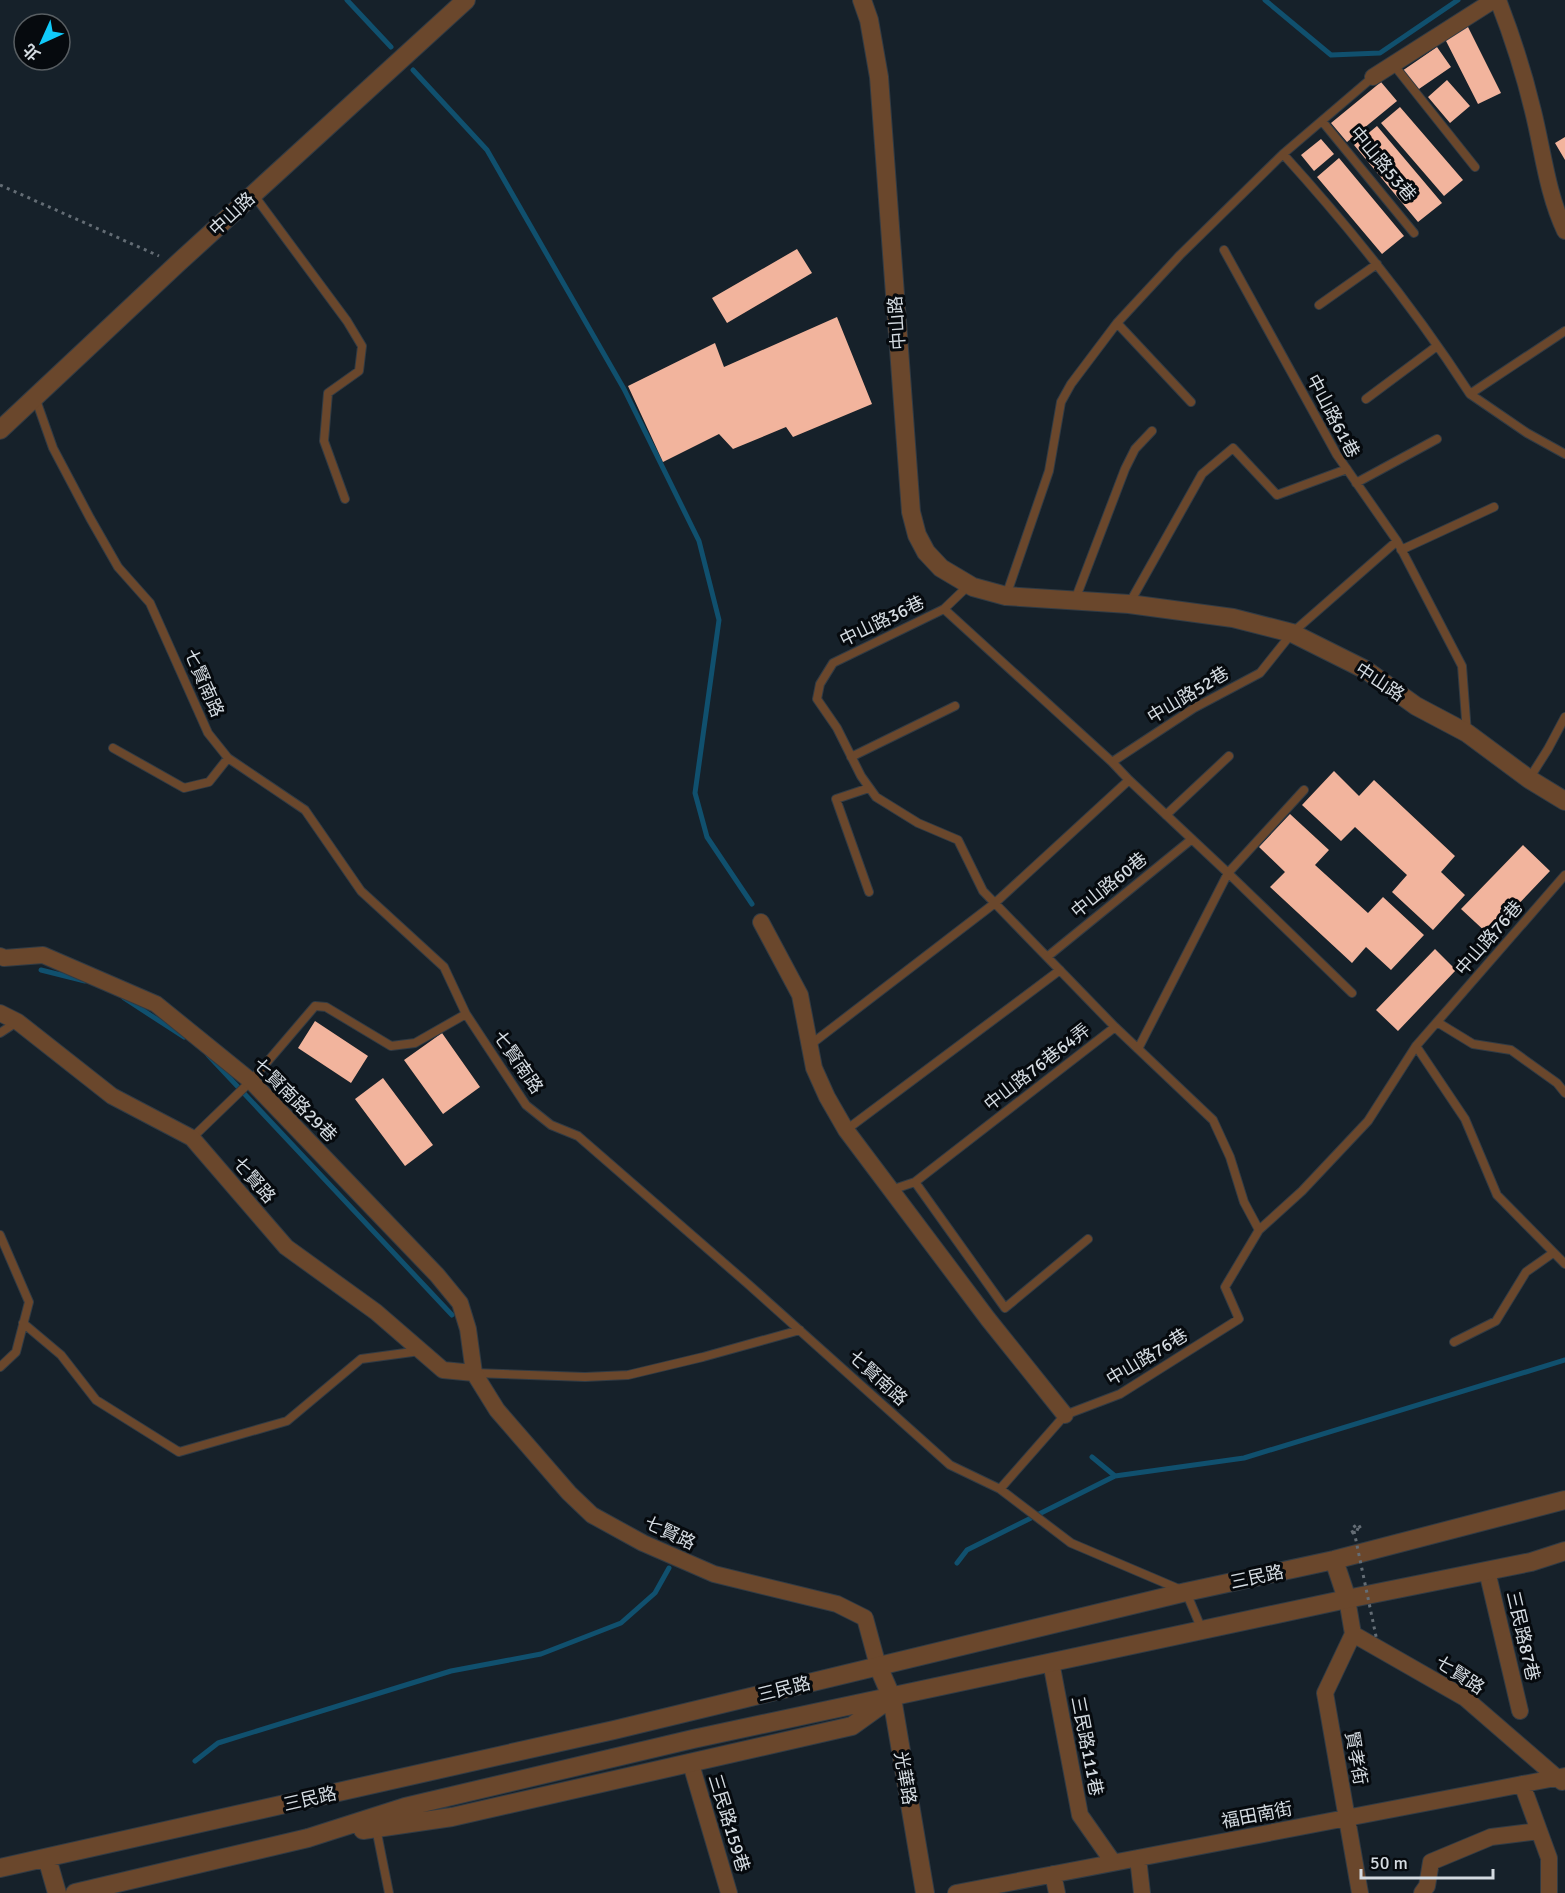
<svg xmlns="http://www.w3.org/2000/svg" width="1565" height="1893" font-family="Signika,'Noto Sans TC',sans-serif">
<style>
.lines{fill:none;stroke-linecap:round;stroke-linejoin:round}
.stream{stroke:#10506e;stroke-width:5}
.building{fill:#f2b49d}
.service-casing{stroke:#313b44;stroke-width:10}
.minor-casing{stroke:#313b44;stroke-width:18}
.tertiary-casing{stroke:#313b44;stroke-width:20}
.path{stroke:#646d75;stroke-width:3;stroke-dasharray:3 4.5;stroke-linecap:butt}
.service{stroke:#6a472c;stroke-width:8}
.minor{stroke:#6a472c;stroke-width:16}
.tertiary{stroke:#6a472c;stroke-width:18}
.path-bridge{stroke:#646d75;stroke-width:3;stroke-dasharray:3 4.5;stroke-linecap:butt}
.labels{text-anchor:middle;stroke-width:6;stroke-linejoin:round;paint-order:stroke}
.street-label{font-size:18px;fill:#d4dbe1;stroke:#060a0e}
</style>
<rect width="100%" height="100%" fill="#16212a"/>
<g class="lines">
<path class="stream" d="M 347,0 L 391,47
M 1265,0 L 1331,55 L 1380,53 L 1458,0
M 413,70 L 487,150 L 624,389 L 699,541 L 719,620 L 695,793 L 707,837 L 752,904
M 41,970 L 85,981
M 124,998 L 184,1037
M 208,1055 L 452,1315
M 1092,1457 L 1115,1476 L 1244,1458 L 1565,1360
M 957,1563 L 967,1550 L 1115,1476
M 195,1761 L 218,1743 L 451,1671 L 541,1654 L 621,1623 L 655,1593 L 669,1568"/>
</g>
<path class="building" d="M 1467,25 L 1501,93 L 1478,104 L 1444,37 Z
M 1437,47 L 1451,67 L 1416,91 L 1402,71 Z
M 1447,80 L 1470,106 L 1450,123 L 1428,97 Z
M 1381,82 L 1397,101 L 1347,142 L 1331,123 Z
M 1400,107 L 1463,180 L 1444,196 L 1381,123 Z
M 1377,126 L 1442,203 L 1418,222 L 1354,145 Z
M 1565,137 L 1565,160 L 1555,143 Z
M 1321,139 L 1334,154 L 1314,171 L 1301,155 Z
M 1339,158 L 1404,236 L 1382,254 L 1317,177 Z
M 797,249 L 812,273 L 727,323 L 712,298 Z
M 837,317 L 872,404 L 793,437 L 786,427 L 733,449 L 719,434 L 663,462 L 628,386 L 715,343 L 724,367 Z
M 1334,771 L 1359,796 L 1374,780 L 1455,856 L 1441,872 L 1465,895 L 1433,930 L 1392,892 L 1407,875 L 1355,827 L 1341,841 L 1302,805 Z
M 1290,814 L 1329,850 L 1315,865 L 1368,913 L 1383,897 L 1424,935 L 1391,970 L 1366,947 L 1352,963 L 1270,887 L 1285,872 L 1259,847 Z
M 1523,845 L 1550,871 L 1489,935 L 1461,909 Z
M 1435,949 L 1456,970 L 1398,1031 L 1376,1010 Z
M 315,1021 L 368,1056 L 351,1083 L 298,1048 Z
M 442,1033 L 480,1087 L 443,1114 L 404,1060 Z
M 383,1078 L 433,1145 L 405,1166 L 355,1099 Z"/>
<g class="lines">
<g class="service-casing">
<path id="service" d="M 1393,64 L 1475,167
M 1322,121 L 1414,233
M 1283,154 C 1351,229 1415,309 1470,394 L 1565,331
M 253,194 L 347,321 L 362,346 L 359,371 L 328,393 L 324,441 L 345,499
M 1224,250 L 1337,455 L 1397,541 L 1462,666 L 1467,733
M 1319,305 L 1377,264
M 1117,323 L 1191,402
M 1470,394 L 1527,433 L 1565,454
M 35,397 L 53,448 L 90,518 L 118,567 L 150,603 L 208,733 L 228,758 L 305,810 L 361,891 L 444,967 L 466,1014 L 526,1105 L 551,1125 L 578,1136 L 748,1284 L 950,1465 L 1000,1489 L 1071,1543 L 1186,1592 L 1202,1630
M 1366,399 L 1437,346
M 1356,483 L 1437,439
M 1401,550 L 1494,507
M 1006,596 L 1049,471 L 1061,402 L 1071,384 L 1117,323 L 1180,255 L 1283,154 L 1373,77
M 1075,600 L 1125,469 L 1135,449 L 1152,431
M 1129,604 L 1202,474 L 1233,448 L 1277,495 L 1347,469
M 944,609 L 969,585
M 113,748 L 184,788 L 209,782 L 228,758
M 851,757 L 955,706
M 1112,762 L 1194,708 L 1260,673 L 1292,633 L 1397,541
M 1529,779 L 1548,749 L 1565,717
M 1304,790 L 1228,873 L 1129,780 L 1112,762 L 944,609 L 833,663 L 820,684 L 817,699 L 837,728 L 861,776 L 876,797 L 918,823 L 958,840 L 983,891 L 1115,1027 L 1213,1120 L 1230,1157 L 1244,1202 L 1259,1230 L 1302,1191 L 1368,1121 L 1416,1046 L 1565,875
M 1166,815 L 1229,756
M 869,892 L 836,799 L 869,788
M 1047,957 L 1192,839
M 1437,1022 L 1473,1044 L 1511,1050 L 1557,1083 L 1565,1093
M 0,1033 L 17,1022
M 810,1045 L 995,903 L 1129,780
M 1416,1046 L 1465,1119 L 1497,1195 L 1565,1264
M 1138,1049 L 1228,873 L 1352,993
M 846,1130 L 1060,970
M 192,1138 L 251,1081 L 315,1006 L 326,1007 L 391,1046 L 415,1043 L 466,1014
M 915,1182 L 1005,1308 L 1088,1239
M 891,1190 L 915,1182 L 1115,1027
M 0,1235 L 29,1302 L 16,1352 L 0,1367
M 23,1323 L 61,1355 L 96,1400 L 179,1452 L 287,1421 L 361,1359 L 420,1351
M 1454,1342 L 1496,1321 L 1526,1272 L 1553,1253
M 474,1373 L 585,1377 L 628,1375 L 703,1357 L 800,1330
M 1000,1489 L 1065,1415 L 1120,1394 L 1239,1319 L 1225,1287 L 1259,1230
M 376,1828 L 389,1893"/>
</g>
<g class="minor-casing">
<path id="minor" d="M 1498,0 C 1512,36 1524,73 1533,111 C 1543,151 1547,193 1565,231
M 1373,77 L 1494,0
M 761,922 L 800,995 L 814,1068 L 827,1097 L 846,1130 L 988,1319 L 1065,1415
M 0,956 L 4,958 L 43,955 L 156,1004 L 251,1081 L 437,1275 L 460,1303 L 468,1329 L 474,1373 L 497,1410 L 569,1493 L 592,1515 L 643,1543 L 714,1574 L 837,1604 L 865,1618 L 878,1666
M 0,1013 L 18,1022 L 112,1096 L 192,1138 L 286,1247 L 376,1312 L 443,1370 L 474,1373
M 1487,1571 L 1520,1711
M 1347,1599 L 1353,1634
M 1353,1634 L 1325,1693 L 1360,1893
M 1353,1634 L 1465,1698 L 1562,1782
M 1051,1662 L 1080,1815 L 1113,1862
M 691,1764 L 729,1893
M 1522,1784 L 1549,1858 L 1549,1893
M 1138,1858 L 1142,1893
M 1053,1874 L 1057,1893
M 956,1893 L 1565,1776
M 1422,1893 L 1427,1886 L 1431,1862 L 1491,1837 L 1539,1831"/>
</g>
<g class="tertiary-casing">
<path id="tertiary" d="M 862,0 L 869,20 L 879,77 L 911,512 L 917,535 L 926,552 L 941,568 L 973,587 L 1006,596 L 1129,604 L 1233,618 L 1292,633 L 1366,670 L 1416,706 L 1467,733 L 1529,779 L 1565,801
M 0,430 L 177,264 L 466,0
M 1334,1560 L 1347,1599
M 878,1666 L 892,1698 L 925,1893
M 363,1830 L 452,1817 L 852,1726 L 884,1703
M 47,1858 L 57,1893
M 0,1868 L 614,1730 L 1186,1592 L 1334,1560 L 1565,1500
M 75,1893 L 308,1838 L 405,1807 L 693,1739 L 1347,1599 L 1531,1562 L 1565,1551"/>
</g>
<path class="path" d="M 0,185 L 159,256
M 1358,1528 L 1357,1531 L 1353,1533 L 1351,1529 L 1358,1524 L 1361,1529"/>
<use href="#service" class="service"/>
<use href="#minor" class="minor"/>
<use href="#tertiary" class="tertiary"/>
<path class="path-bridge" d="M 1354,1531 L 1377,1641"/>
</g>
<g class="labels">
<g class="street-label">
<text transform="translate(1383 164) rotate(50)" y="6">中山路53巷</text>
<text transform="translate(232 214) rotate(-43)" y="6">中山路</text>
<text transform="translate(897 323) rotate(-94)" y="6">中山路</text>
<text transform="translate(1333 416) rotate(62)" y="6">中山路61巷</text>
<text transform="translate(882 621) rotate(-26)" y="6">中山路36巷</text>
<text transform="translate(1380 682) rotate(33)" y="6">中山路</text>
<text transform="translate(204 683) rotate(66)" y="6">七賢南路</text>
<text transform="translate(1188 695) rotate(-31)" y="6">中山路52巷</text>
<text transform="translate(1109 885) rotate(-39)" y="6">中山路60巷</text>
<text transform="translate(1489 938) rotate(-49)" y="6">中山路76巷</text>
<text transform="translate(518 1062) rotate(55)" y="6">七賢南路</text>
<text transform="translate(1037 1067) rotate(-38)" y="6">中山路76巷64弄</text>
<text transform="translate(295 1100) rotate(45)" y="6">七賢南路29巷</text>
<text transform="translate(254 1180) rotate(49)" y="6">七賢路</text>
<text transform="translate(1147 1357) rotate(-31)" y="6">中山路76巷</text>
<text transform="translate(878 1378) rotate(42)" y="6">七賢南路</text>
<text transform="translate(670 1533) rotate(25)" y="6">七賢路</text>
<text transform="translate(1257 1577) rotate(-12)" y="6">三民路</text>
<text transform="translate(1523 1636) rotate(77)" y="6">三民路87巷</text>
<text transform="translate(1460 1675) rotate(33)" y="6">七賢路</text>
<text transform="translate(784 1689) rotate(-14)" y="6">三民路</text>
<text transform="translate(1087 1746) rotate(79)" y="6">三民路111巷</text>
<text transform="translate(1356 1758) rotate(80)" y="6">賢孝街</text>
<text transform="translate(905 1778) rotate(80)" y="6">光華路</text>
<text transform="translate(310 1799) rotate(-13)" y="6">三民路</text>
<text transform="translate(1257 1815) rotate(-11)" y="6">福田南街</text>
<text transform="translate(729 1823) rotate(73)" y="6">三民路159巷</text>
</g>
</g>
<g transform="translate(42 42) rotate(225)"><circle r="28" fill="#060a0e" stroke="#585e62" stroke-width="1.5"/>
<path d="M0-4.5L10 22L0 15L-10 22Z" fill="#10cafa"/>
<text y="-9" font-size="16" font-weight="bold" text-anchor="middle" fill="#d4dbe1">北</text>
</g>
<path d="M1361 1869v9h132v-9" fill="none" stroke="#d4dbe1" stroke-width="3"/>
<text x="1370" y="1869" font-size="18" fill="#d4dbe1" stroke="#060a0e" stroke-width="4.5" paint-order="stroke">50 m</text>
</svg>
